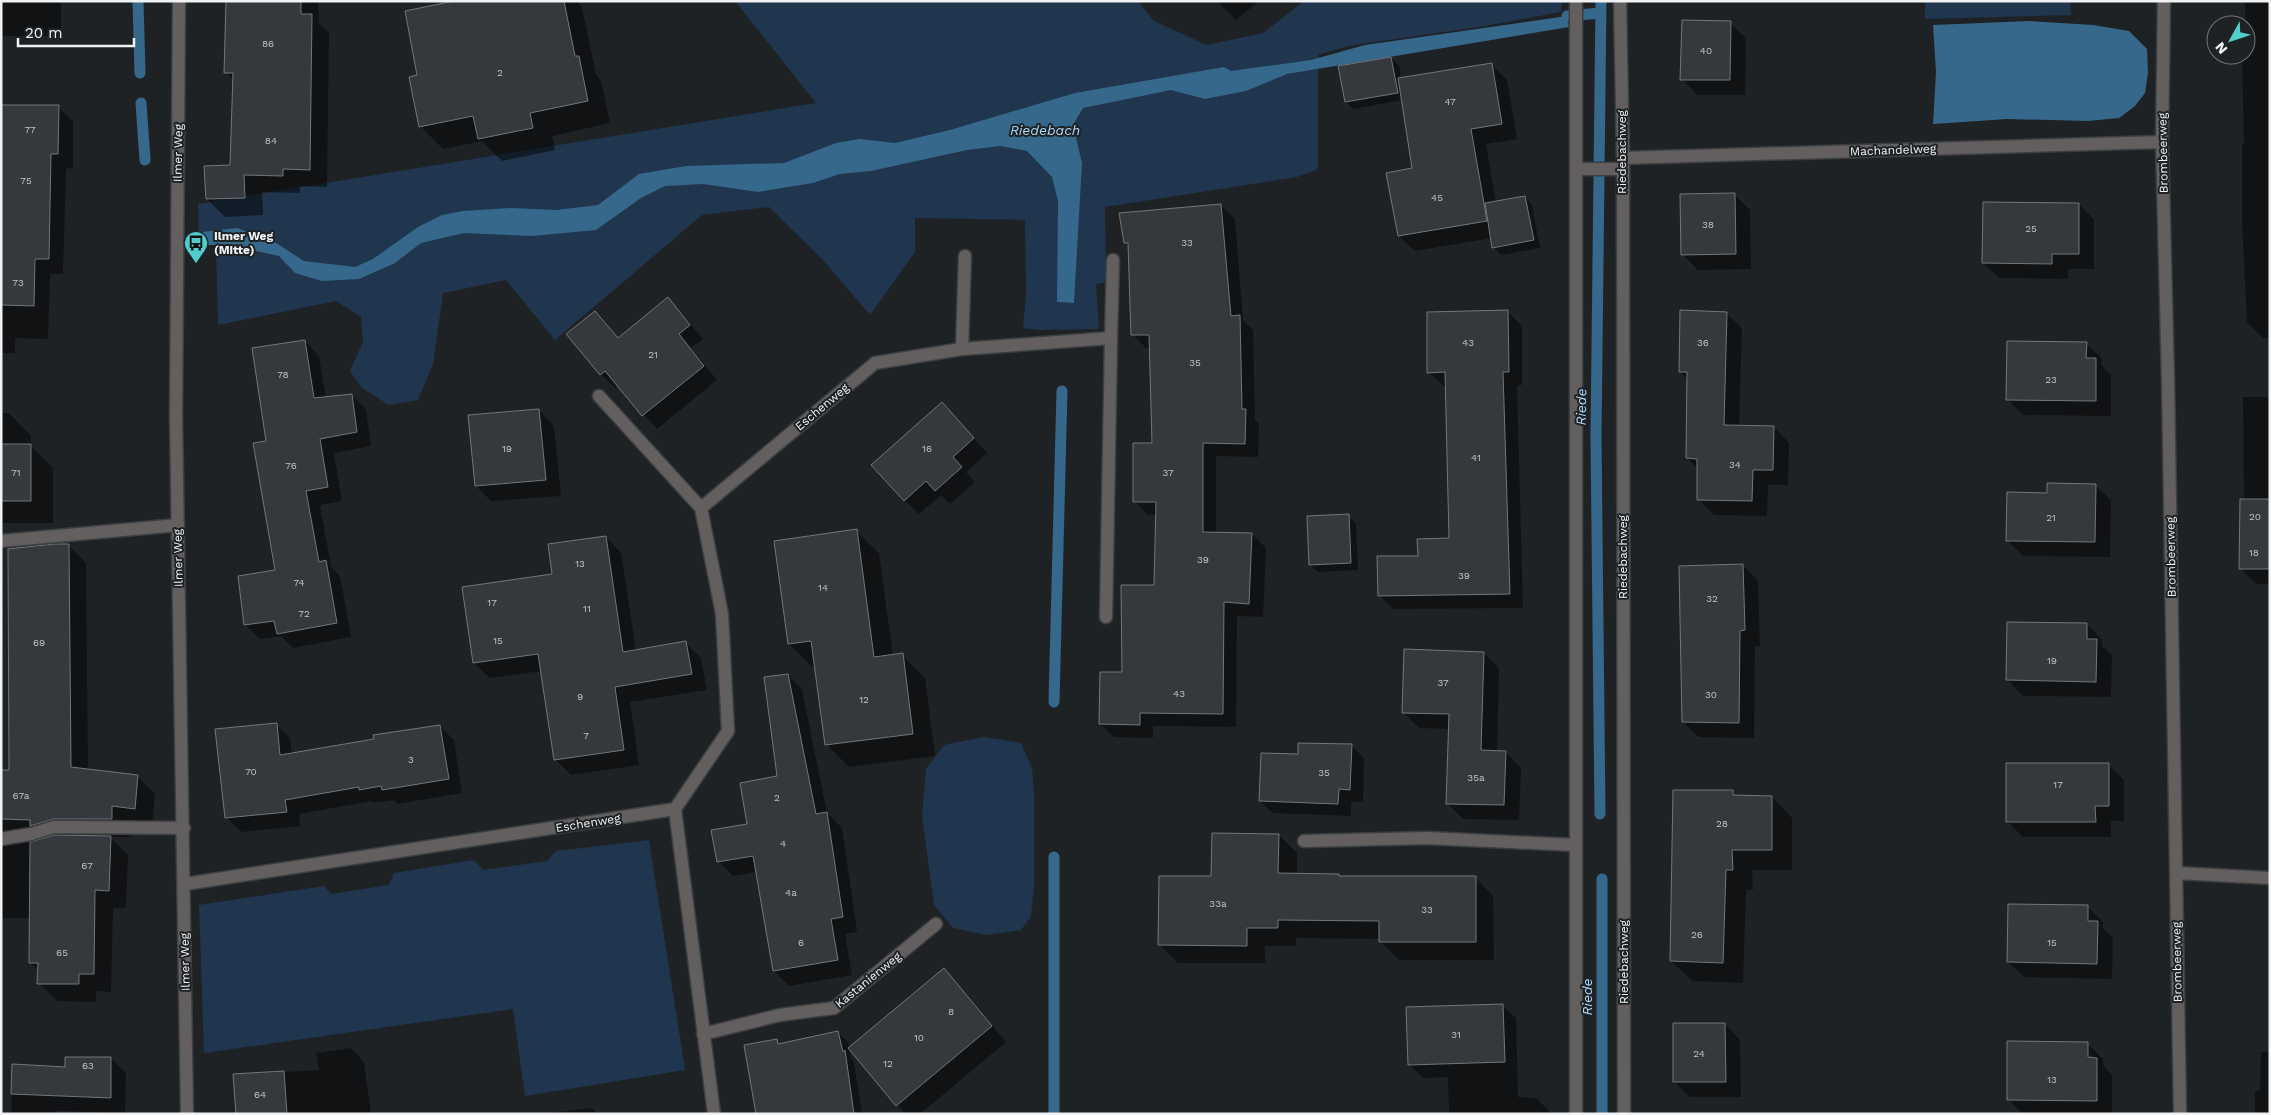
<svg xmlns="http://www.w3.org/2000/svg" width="2271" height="1115" font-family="'Work Sans',sans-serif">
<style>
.green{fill:#20354e}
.water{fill:#35688b}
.shadow{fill:#0007}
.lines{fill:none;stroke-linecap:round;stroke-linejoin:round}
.stream{stroke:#35688b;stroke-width:11}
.building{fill:#35383c;stroke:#73777b}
.lane-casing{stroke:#3c3f42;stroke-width:15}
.street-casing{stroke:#3c3f42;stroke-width:15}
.lane{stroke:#625f5e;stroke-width:12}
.street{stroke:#625f5e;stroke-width:12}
.labels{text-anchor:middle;stroke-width:4;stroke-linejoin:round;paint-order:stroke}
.number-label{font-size:10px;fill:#c1c4c6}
.street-label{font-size:12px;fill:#f0f2f4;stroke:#1f2225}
.poi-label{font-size:12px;font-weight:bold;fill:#f0f2f4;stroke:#1f2225;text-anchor:start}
.water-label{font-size:14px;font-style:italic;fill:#acd8f9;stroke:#1f2225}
</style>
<rect width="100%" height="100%" fill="#1f2225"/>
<path class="green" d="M 735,1 L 1138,1 L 1154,21 L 1207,45 L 1263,33 L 1304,1 L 1562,1 L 1561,12 L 1485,26 L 1348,46 L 1318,55 L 1318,169 L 1297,177 L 1105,207 L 1106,282 L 1096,284 L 1099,329 L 1040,330 L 1023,328 L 1026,293 L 1025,220 L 915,218 L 915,252 L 870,315 L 823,260 L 769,207 L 702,215 L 555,340 L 506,280 L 443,293 L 433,364 L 418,400 L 389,405 L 362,388 L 350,371 L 363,342 L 361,317 L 336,301 L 218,325 L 216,244 L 199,245 L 198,204 L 816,103 Z
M 1925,1 L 2070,1 L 2071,15 L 1925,19 Z
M 984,737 L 1021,743 L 1032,768 L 1034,794 L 1034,887 L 1031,916 L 1021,930 L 987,935 L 953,928 L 934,905 L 922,816 L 926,769 L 944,745 Z
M 649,840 L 685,1070 L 525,1096 L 513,1009 L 204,1053 L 199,905 L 324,886 L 331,894 L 389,885 L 394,873 L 474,860 L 483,870 L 547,861 L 556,851 Z"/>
<path class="water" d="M 1567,16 L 1569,27 L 1287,74 L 1246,91 L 1205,99 L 1171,90 L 1083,108 L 1073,125 L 1082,163 L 1074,303 L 1057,302 L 1058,201 L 1052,177 L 1027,151 L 1000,146 L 967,150 L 871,171 L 840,174 L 813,183 L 758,192 L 703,184 L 665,186 L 641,198 L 596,230 L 532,236 L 464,233 L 421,243 L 395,263 L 359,279 L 322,281 L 295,273 L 279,256 L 228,245 L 200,245 L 202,232 L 237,228 L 276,243 L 304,261 L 355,267 L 373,259 L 418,227 L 442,215 L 463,211 L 511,208 L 556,210 L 598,205 L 639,174 L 686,166 L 784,163 L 836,143 L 860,139 L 895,143 L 950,130 L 1075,93 L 1224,67 L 1231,71 L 1311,60 L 1365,45 Z
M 2030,21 L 2093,25 L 2129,31 L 2147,49 L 2148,73 L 2145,93 L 2135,106 L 2119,118 L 2088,121 L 2007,119 L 1933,124 L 1936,72 L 1933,25 Z"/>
<path class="shadow" d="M 1,1 L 61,1 L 61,36 L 1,36 Z
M 226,1 L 318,1 L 319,23 L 329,33 L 327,187 L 300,186 L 300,193 L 262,192 L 263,215 L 225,217 L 207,199 L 231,166 L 234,80 L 226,72 Z
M 466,1 L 577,1 L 582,7 L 596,75 L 601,80 L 610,123 L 552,136 L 555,150 L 502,161 L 482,141 L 443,149 L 420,126 L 419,76 Z
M 1217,1 L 1259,1 L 1236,20 Z
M 2245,1 L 2270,1 L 2270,338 L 2263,338 L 2247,322 L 2242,221 L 2242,144 L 2244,144 L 2242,55 L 2246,55 Z
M 1730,23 L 1746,38 L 1745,95 L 1697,95 L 1682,79 Z
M 1391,58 L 1399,66 L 1401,79 L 1492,65 L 1507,80 L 1517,139 L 1486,144 L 1496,202 L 1525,197 L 1532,205 L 1540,248 L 1501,255 L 1494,247 L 1492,238 L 1415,251 L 1399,236 L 1414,169 L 1403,100 L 1353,109 L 1346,102 Z
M 1,106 L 58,106 L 73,122 L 73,169 L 66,168 L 63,274 L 50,274 L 48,339 L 15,338 L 15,353 L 1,353 Z
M 1734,194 L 1750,210 L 1751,269 L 1698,270 L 1682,254 Z
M 2079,204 L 2094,220 L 2094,269 L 2068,269 L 2068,279 L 1999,278 L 1983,263 Z
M 1221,205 L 1235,219 L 1243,320 L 1253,330 L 1255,420 L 1259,424 L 1258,457 L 1216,456 L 1216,533 L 1252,534 L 1266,548 L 1263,617 L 1237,616 L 1236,727 L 1153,726 L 1153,738 L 1114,737 L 1100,724 L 1123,674 L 1155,586 L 1157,515 L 1148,515 L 1135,501 L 1153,444 L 1151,348 L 1146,348 L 1132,334 L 1130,248 L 1125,243 Z
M 668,298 L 703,339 L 691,348 L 717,380 L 657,429 L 618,385 L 615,388 L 601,374 L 568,335 L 594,312 L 619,339 Z
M 1508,312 L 1522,326 L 1522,385 L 1517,385 L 1523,608 L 1393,609 L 1379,595 L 1419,557 L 1450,539 L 1446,386 L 1443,386 L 1429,372 Z
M 1726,313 L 1742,328 L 1739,427 L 1774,427 L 1789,443 L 1788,485 L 1768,485 L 1767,516 L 1714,515 L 1698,499 L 1698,469 L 1687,458 L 1688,380 L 1680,371 Z
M 305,341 L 319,356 L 326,398 L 352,395 L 366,410 L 371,446 L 334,453 L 342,501 L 320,505 L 331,567 L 340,576 L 351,637 L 293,648 L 281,636 L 260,639 L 245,625 L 239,577 L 276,571 L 267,442 Z
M 2086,343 L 2102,359 L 2101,365 L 2111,375 L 2111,416 L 2023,415 L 2007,399 Z
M 2243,397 L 2270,397 L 2270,584 L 2256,584 L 2240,568 L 2244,500 Z
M 539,410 L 554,426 L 561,496 L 491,501 L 476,486 Z
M 1,413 L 9,413 L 31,436 L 31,446 L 53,468 L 53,523 L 1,523 Z
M 956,418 L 987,453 L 966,472 L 975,482 L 950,504 L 941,495 L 919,514 L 904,500 Z
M 2095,485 L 2111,500 L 2110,557 L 2023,556 L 2007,540 Z
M 1348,516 L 1356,523 L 1358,570 L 1318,572 L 1310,565 Z
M 856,531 L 879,553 L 893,656 L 902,655 L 925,678 L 935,756 L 849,767 L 826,744 L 815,666 L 812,667 L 789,644 L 776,542 Z
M 606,537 L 621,553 L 636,651 L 686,643 L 701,658 L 707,690 L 630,702 L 639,765 L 571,775 L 556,760 L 542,671 L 490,678 L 474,663 L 554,575 Z
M 69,546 L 86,563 L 88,770 L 137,776 L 155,794 L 152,826 L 129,824 L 129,837 L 110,837 L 128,855 L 126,908 L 113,908 L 111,992 L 96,991 L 96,1002 L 57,1001 L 39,983 L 39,971 L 31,963 L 31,918 L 1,918 L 1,771 L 10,771 Z
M 1743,565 L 1758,581 L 1760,646 L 1755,646 L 1754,738 L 1699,737 L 1683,722 Z
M 2087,624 L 2102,640 L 2102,646 L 2112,655 L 2111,697 L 2023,696 L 2008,680 Z
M 1484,653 L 1499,669 L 1497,752 L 1506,752 L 1521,768 L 1519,820 L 1463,819 L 1447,803 L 1450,729 L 1419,728 L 1403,712 Z
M 788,675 L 802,690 L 827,813 L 842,828 L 857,932 L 845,934 L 852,975 L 789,986 L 774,971 L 757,872 L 733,876 L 718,861 L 748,825 L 778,777 Z
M 276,724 L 290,738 L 292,755 L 440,726 L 454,740 L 462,793 L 397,804 L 394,800 L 374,803 L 372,801 L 299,814 L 300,826 L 241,832 L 227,818 L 217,731 Z
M 1351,745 L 1364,758 L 1363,802 L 1351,802 L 1351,816 L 1273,813 L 1260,801 L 1299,755 Z
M 2108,764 L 2124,780 L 2124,821 L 2111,821 L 2111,837 L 2023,837 L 2007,821 Z
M 1732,791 L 1737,797 L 1772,797 L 1792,818 L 1792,870 L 1752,870 L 1753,890 L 1746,890 L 1743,983 L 1692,981 L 1671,961 Z
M 1279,835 L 1297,853 L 1297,874 L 1339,875 L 1341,877 L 1475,877 L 1493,896 L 1494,960 L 1399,960 L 1380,941 L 1380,939 L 1296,938 L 1296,946 L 1265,946 L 1265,963 L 1178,963 L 1159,944 L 1213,878 Z
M 2087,906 L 2103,922 L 2103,928 L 2113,938 L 2112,979 L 2024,977 L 2008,962 Z
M 944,969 L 1006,1042 L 920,1114 L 906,1114 L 897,1105 Z
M 1502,1005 L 1516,1018 L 1518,1097 L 1536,1098 L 1549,1111 L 1549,1114 L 1449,1114 L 1448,1077 L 1423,1078 L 1410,1065 Z
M 1725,1024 L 1740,1040 L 1741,1097 L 1690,1097 L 1674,1082 Z
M 838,1032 L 848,1042 L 851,1058 L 854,1062 L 862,1114 L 757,1114 L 777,1041 L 781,1045 Z
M 2087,1043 L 2103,1059 L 2103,1065 L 2112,1075 L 2112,1114 L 2023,1114 L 2008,1099 Z
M 351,1048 L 364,1062 L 371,1114 L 237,1114 L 234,1075 L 319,1070 L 316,1053 Z
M 2261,1052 L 2270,1052 L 2270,1114 L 2255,1114 L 2255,1091 L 2260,1091 Z
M 111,1058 L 126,1073 L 125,1113 L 56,1111 L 56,1114 L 11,1114 L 13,1066 L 66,1068 Z
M 592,1108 L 598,1114 L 540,1114 Z"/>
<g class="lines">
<path class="stream" d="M 138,1 L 140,73
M 1567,16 L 1601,13
M 141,103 L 145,160
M 1054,702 L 1062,391
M 1600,814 L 1596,436 L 1601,1
M 1054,857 L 1054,1114
M 1602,879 L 1602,1114"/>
</g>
<path class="building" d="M 226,1 L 301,1 L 301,14 L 312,14 L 310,170 L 283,169 L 283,176 L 244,175 L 245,198 L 206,199 L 204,166 L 230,165 L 233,73 L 224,73 Z
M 454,1 L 564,1 L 575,56 L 579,56 L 588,101 L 530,113 L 533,128 L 478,139 L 473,116 L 419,127 L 409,77 L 417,75 L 405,11 Z
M 1682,20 L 1731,21 L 1730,80 L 1680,80 Z
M 1391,57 L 1398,93 L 1345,102 L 1338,66 Z
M 1492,63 L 1502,124 L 1471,129 L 1487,221 L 1398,236 L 1386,173 L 1412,168 L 1398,78 Z
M 1,105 L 59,105 L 58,154 L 51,154 L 49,259 L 35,259 L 34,306 L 1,305 Z
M 1735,193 L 1736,254 L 1681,255 L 1680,194 Z
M 1525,196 L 1534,240 L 1492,248 L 1485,203 Z
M 1983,202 L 2079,203 L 2079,254 L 2052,254 L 2052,264 L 1982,263 Z
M 1221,204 L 1231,316 L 1240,315 L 1242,409 L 1246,409 L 1245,444 L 1203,443 L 1203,532 L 1252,533 L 1249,604 L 1224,602 L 1223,714 L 1140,713 L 1140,725 L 1099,724 L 1100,672 L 1122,672 L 1121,585 L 1154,585 L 1156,502 L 1133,502 L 1133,443 L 1152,443 L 1149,335 L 1131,335 L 1128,243 L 1124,243 L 1119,213 Z
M 668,297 L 690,325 L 679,334 L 704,366 L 642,416 L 605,371 L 600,375 L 566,334 L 595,311 L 618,338 Z
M 1508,310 L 1509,372 L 1503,372 L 1510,594 L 1378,596 L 1377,556 L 1418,556 L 1417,539 L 1449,538 L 1445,372 L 1427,373 L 1427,312 Z
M 1680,310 L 1727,312 L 1724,425 L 1774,426 L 1773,470 L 1753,470 L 1752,501 L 1697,500 L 1697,459 L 1686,458 L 1687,372 L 1679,372 Z
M 305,340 L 314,398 L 352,394 L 357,432 L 320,439 L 328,487 L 306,491 L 319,562 L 326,560 L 337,623 L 277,634 L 274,621 L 244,625 L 238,576 L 275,570 L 253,443 L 266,441 L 252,348 Z
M 2007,341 L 2087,342 L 2086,358 L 2096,358 L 2096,401 L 2006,400 Z
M 942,402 L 974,438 L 953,457 L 962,467 L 935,491 L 926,481 L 904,501 L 871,465 Z
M 539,409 L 546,480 L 475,486 L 468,415 Z
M 1,444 L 31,444 L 31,501 L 1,501 Z
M 2047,483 L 2096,484 L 2095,542 L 2006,541 L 2007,492 L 2047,493 Z
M 2240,499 L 2270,499 L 2270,569 L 2239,569 Z
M 1349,514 L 1351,563 L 1309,565 L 1307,516 Z
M 857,529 L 874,657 L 903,653 L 913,734 L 825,745 L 811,641 L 788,644 L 774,541 Z
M 606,536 L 623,652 L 686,641 L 692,674 L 615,687 L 624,750 L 554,760 L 538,654 L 473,663 L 462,587 L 552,574 L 548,544 Z
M 54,544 L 69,544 L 71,767 L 138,775 L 135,809 L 112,806 L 112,819 L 54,819 L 30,826 L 30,820 L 1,819 L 1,770 L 9,770 L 8,549 Z
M 1743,564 L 1745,630 L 1740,631 L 1739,723 L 1682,722 L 1679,566 Z
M 2007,622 L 2087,623 L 2087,639 L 2097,639 L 2096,682 L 2006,680 Z
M 1404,649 L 1484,652 L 1481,750 L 1506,751 L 1504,805 L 1446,804 L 1449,714 L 1402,713 Z
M 788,674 L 816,814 L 827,812 L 843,917 L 831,919 L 838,960 L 773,971 L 753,856 L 717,862 L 711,830 L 747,824 L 740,783 L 777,776 L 764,677 Z
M 277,723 L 280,755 L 374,739 L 373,735 L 440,725 L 449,779 L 382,790 L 381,786 L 359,790 L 359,787 L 285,800 L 287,812 L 225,818 L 215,729 Z
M 1298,743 L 1352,744 L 1350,790 L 1339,789 L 1338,804 L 1259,801 L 1261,753 L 1298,754 Z
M 2006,763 L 2109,763 L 2109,806 L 2095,806 L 2096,822 L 2006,822 Z
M 1673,790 L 1733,790 L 1733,795 L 1772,796 L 1772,850 L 1732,850 L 1733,870 L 1726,870 L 1723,963 L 1670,961 Z
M 1212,833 L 1279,834 L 1278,873 L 1339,874 L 1339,876 L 1476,876 L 1476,942 L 1379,942 L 1379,921 L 1278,920 L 1278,928 L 1247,928 L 1247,946 L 1158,945 L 1159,876 L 1211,876 Z
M 55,835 L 111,836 L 109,891 L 95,890 L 94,974 L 79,974 L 79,984 L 37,984 L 38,963 L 29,963 L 30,842 Z
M 2008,904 L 2088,905 L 2088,921 L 2098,921 L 2097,964 L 2007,962 Z
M 944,968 L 992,1026 L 896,1106 L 848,1048 Z
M 1503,1004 L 1505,1062 L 1408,1065 L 1406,1007 Z
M 1673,1023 L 1725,1023 L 1726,1082 L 1673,1082 Z
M 838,1031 L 843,1052 L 845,1050 L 854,1114 L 756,1114 L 744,1045 L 777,1039 L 778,1044 Z
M 2007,1041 L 2088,1042 L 2088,1057 L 2097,1058 L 2097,1101 L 2007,1100 Z
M 65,1057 L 111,1057 L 111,1098 L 11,1094 L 12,1064 L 65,1067 Z
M 284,1071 L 287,1114 L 236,1114 L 233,1074 Z"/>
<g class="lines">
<g class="lane-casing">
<path id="lane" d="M 1576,169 L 1623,169
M 1,541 L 178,525
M 1,839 L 31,834 L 54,827 L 184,828
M 1304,841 L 1427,838 L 1575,845
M 1576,1114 L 1576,1"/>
</g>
<g class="street-casing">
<path id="street" d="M 179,1 L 176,416 L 187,1114
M 1620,1 L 1623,158 L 1624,1114
M 2164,1 L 2162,142 L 2168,380 L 2180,1114
M 1623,158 L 2162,142
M 1111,338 L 1113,260
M 962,349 L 1111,338 L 1106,617
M 701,508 L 875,363 L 962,349 L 965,256
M 675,809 L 714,1114
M 2177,873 L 2270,878
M 185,884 L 675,809 L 728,731 L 722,614 L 701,508 L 599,396
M 703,1034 L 780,1015 L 834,1008 L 936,924"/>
</g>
<use href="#lane" class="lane"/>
<use href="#street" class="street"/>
</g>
<defs>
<g id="bus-pin" transform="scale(1.25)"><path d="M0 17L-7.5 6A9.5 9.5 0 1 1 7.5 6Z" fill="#52cdcd" stroke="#1f2225"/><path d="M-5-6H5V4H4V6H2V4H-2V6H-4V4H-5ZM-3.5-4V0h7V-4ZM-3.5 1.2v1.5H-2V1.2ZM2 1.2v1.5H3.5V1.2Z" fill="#111"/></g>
</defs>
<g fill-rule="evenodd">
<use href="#bus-pin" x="196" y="243"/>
</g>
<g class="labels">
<g class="number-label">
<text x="268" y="47">86</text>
<text x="1706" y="54">40</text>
<text x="500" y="76">2</text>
<text x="1450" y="105">47</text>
<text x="30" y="133">77</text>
<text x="271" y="144">84</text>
<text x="26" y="184">75</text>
<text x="1437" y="201">45</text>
<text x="1708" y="228">38</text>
<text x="2031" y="232">25</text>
<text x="1187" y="246">33</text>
<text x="18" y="286">73</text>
<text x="1468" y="346">43</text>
<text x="1703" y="346">36</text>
<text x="653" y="358">21</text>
<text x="1195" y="366">35</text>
<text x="283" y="378">78</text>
<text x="2051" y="383">23</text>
<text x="507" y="452">19</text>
<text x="927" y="452">16</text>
<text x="1476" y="461">41</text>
<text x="1735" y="468">34</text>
<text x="291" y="469">76</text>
<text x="16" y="476">71</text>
<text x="1168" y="476">37</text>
<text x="2255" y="520">20</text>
<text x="2051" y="521">21</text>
<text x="2254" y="556">18</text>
<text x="1203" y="563">39</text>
<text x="580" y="567">13</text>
<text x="1464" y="579">39</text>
<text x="299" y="586">74</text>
<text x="823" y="591">14</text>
<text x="1712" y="602">32</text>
<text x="492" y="606">17</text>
<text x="587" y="612">11</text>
<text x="304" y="617">72</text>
<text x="498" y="644">15</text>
<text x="39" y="646">69</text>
<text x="2052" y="664">19</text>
<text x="1443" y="686">37</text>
<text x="1179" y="697">43</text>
<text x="1711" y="698">30</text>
<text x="580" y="700">9</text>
<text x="864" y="703">12</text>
<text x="586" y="739">7</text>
<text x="411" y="763">3</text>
<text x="251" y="775">70</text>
<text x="1324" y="776">35</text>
<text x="1476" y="781">35a</text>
<text x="2058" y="788">17</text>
<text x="21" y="799">67a</text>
<text x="777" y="801">2</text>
<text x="1722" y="827">28</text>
<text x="783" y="847">4</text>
<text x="87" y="869">67</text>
<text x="791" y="896">4a</text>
<text x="1218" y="907">33a</text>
<text x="1427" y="913">33</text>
<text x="1697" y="938">26</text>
<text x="801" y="946">6</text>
<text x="2052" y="946">15</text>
<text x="62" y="956">65</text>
<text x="951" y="1015">8</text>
<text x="1456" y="1038">31</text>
<text x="919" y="1041">10</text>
<text x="1699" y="1057">24</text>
<text x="888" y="1067">12</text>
<text x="88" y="1069">63</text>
<text x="2052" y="1083">13</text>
<text x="260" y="1098">64</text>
</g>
<g class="street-label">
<text transform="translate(1893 150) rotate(-2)" y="4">Machandelweg</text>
<text transform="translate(1622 152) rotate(-90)" y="4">Riedebachweg</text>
<text transform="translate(178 153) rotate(-89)" y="4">Ilmer Weg</text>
<text transform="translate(2163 153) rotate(-91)" y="4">Brombeerweg</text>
<text transform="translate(822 407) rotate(-40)" y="4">Eschenweg</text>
<text transform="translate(1623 557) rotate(-90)" y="4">Riedebachweg</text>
<text transform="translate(2171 557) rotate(-91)" y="4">Brombeerweg</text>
<text transform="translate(178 558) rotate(-91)" y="4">Ilmer Weg</text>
<text transform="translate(588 823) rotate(-9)" y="4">Eschenweg</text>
<text transform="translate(185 962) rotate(-91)" y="4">Ilmer Weg</text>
<text transform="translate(1624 962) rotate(-90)" y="4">Riedebachweg</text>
<text transform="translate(2177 962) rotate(-91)" y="4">Brombeerweg</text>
<text transform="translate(868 980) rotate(-39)" y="4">Kastanienweg</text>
</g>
<g class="poi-label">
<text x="214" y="240">Ilmer Weg<tspan x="214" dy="14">(Mitte)</tspan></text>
</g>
<g class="water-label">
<text x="1045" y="135">Riedebach</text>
<text transform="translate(1581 407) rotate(-89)" y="5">Riede</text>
<text transform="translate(1587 997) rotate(-90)" y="5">Riede</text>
</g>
</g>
<rect width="2271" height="1115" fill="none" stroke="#f0f2f4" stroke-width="5"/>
<g transform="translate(2231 40) rotate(230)"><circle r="24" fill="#1f2225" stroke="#737578"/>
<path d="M0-4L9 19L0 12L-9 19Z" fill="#52cdcd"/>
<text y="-8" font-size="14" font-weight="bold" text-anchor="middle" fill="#f0f2f4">N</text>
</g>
<path d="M18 38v8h116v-8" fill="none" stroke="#f0f2f4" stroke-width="2.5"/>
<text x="25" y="38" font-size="15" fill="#f0f2f4" stroke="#1f2225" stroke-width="4" paint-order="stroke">20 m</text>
</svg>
